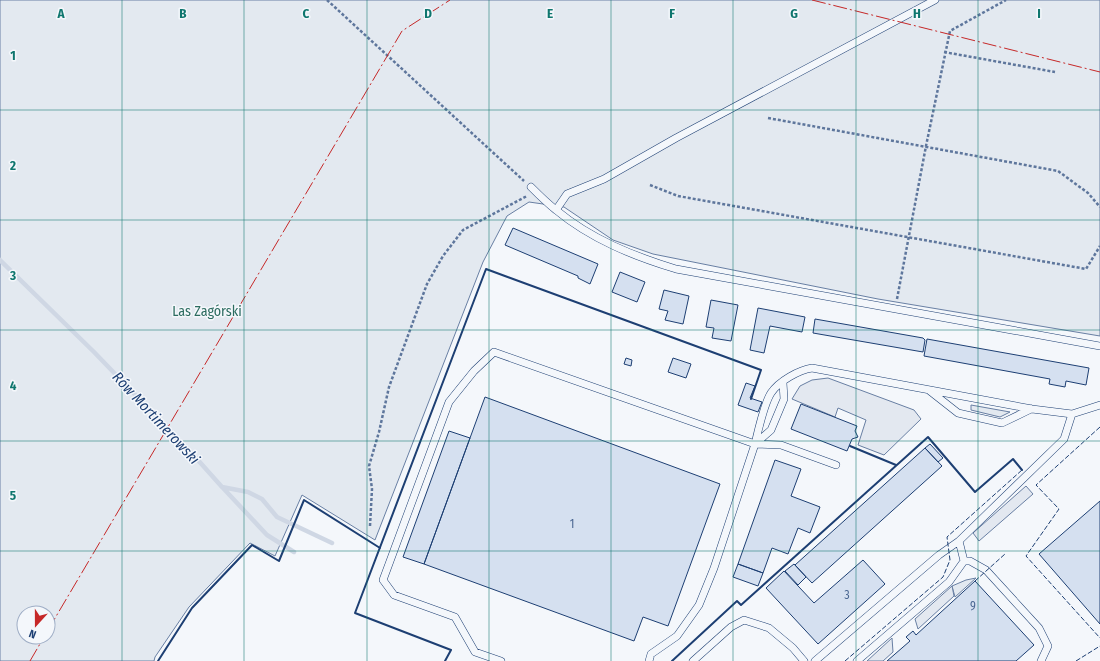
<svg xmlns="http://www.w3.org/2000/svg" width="1100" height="661" font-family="'Fira Sans Condensed',sans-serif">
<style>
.green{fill:#e3e9f0;stroke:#687fa3;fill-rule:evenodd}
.parking{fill:#e3e8f0;stroke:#687fa3}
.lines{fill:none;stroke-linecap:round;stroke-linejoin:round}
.stream{stroke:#cfd7e4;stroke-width:4.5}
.building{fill:#d5e0f0;stroke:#1d3f73}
.lane-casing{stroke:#1d3f73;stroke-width:8}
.path{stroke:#5e769c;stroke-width:2.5;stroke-dasharray:3 2;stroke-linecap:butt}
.lane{stroke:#f4f7fb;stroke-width:7}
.fence{stroke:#1d3f73;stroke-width:1;stroke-dasharray:5 2;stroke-linecap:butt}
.wall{stroke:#1d3f73;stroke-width:2}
.power{stroke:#c62828;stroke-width:1;stroke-dasharray:14 3 2 3;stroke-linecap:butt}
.grid{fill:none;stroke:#0f766e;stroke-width:1;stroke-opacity:0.55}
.labels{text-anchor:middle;stroke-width:3;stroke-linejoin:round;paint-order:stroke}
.number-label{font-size:12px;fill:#4b6792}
.park-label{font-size:14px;fill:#2c6c60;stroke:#f4f7fb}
.water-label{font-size:15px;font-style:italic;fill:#1d3f73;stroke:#f4f7fb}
.grid-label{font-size:13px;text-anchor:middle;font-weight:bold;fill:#0f766e;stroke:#f4f7fb;stroke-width:3;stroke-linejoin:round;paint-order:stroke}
</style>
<rect width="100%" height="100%" fill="#f4f7fb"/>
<path class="green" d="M 0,0 L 1100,0 L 1100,336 L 878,299 L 653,254 L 613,240 L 564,207 L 529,202 L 507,216 L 483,262 L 375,540 L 302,495 L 275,556 L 250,543 L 189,607 L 155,657 L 154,661 L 0,661 ZM 24,613 L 48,613 L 48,637 L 24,637 Z
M 971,405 L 1010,412 L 1000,417 L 971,410 Z
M 976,578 L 955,597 L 952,586 L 966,580 Z"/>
<path class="parking" d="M 828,378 L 914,410 L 921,419 L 884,455 L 858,445 L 866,420 L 838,408 L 835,417 L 792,399 L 800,386 L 812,380 Z
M 1026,486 L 1033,494 L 979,541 L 973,533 Z
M 952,586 L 954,596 L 918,629 L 915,619 Z
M 892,638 L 893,652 L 883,661 L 867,661 Z"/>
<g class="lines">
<path class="stream" d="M 0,260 L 94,352 L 197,459 L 222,487 L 248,492 L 262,499 L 277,517 L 332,543
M 223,488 L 267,535 L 294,552"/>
</g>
<path class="building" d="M 513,228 L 598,264 L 590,284 L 578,278 L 578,276 L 505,245 Z
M 620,272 L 645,282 L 637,302 L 612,292 Z
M 664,290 L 689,296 L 683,324 L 665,320 L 668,311 L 659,309 Z
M 711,300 L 738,305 L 731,341 L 712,338 L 714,328 L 706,327 Z
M 758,308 L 805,317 L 802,332 L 770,326 L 764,353 L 750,350 Z
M 815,319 L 923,338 L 925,340 L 923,352 L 813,333 Z
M 927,339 L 1089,368 L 1086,385 L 1066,381 L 1065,387 L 1049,384 L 1050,379 L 924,356 Z
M 626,358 L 632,360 L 631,366 L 624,364 Z
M 673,358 L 691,364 L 686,378 L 668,372 Z
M 746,383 L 755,386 L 750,398 L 762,402 L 758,412 L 738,405 Z
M 485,397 L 720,484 L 668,626 L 643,617 L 634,641 L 424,564 Z
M 801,404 L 857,426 L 855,431 L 858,437 L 852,439 L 847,451 L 791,429 Z
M 449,431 L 470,438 L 424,564 L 403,557 Z
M 930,444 L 943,458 L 938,462 L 925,448 Z
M 925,448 L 942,466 L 812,583 L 795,565 Z
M 775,460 L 801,469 L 791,496 L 820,507 L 810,533 L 798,528 L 788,554 L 772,548 L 763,573 L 738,564 Z
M 1100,501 L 1100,624 L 1039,554 Z
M 863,560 L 885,584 L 818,644 L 766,588 L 784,571 L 814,603 Z
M 738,564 L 763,573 L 758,586 L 733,577 Z
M 794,564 L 806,577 L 798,585 L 785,571 Z
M 975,581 L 1034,645 L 1016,661 L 887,661 L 910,641 L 906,637 L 913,631 L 916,635 Z"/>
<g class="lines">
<g class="lane-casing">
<path id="lane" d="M 531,187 C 539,195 547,203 556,210 C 591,239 633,256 676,269 L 1100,346
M 556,210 L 567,194 L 604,179 L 676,138 L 935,0
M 930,391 L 958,413 L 1002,423 L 1031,409
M 755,444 L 771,430 L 784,399 L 783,383
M 964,561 L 970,561 L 986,570 L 1039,628 L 1048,646 L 1041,661
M 501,661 L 475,652 L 455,617 L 394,595 L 383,580 L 449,402 L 474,371 L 494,352 L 755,444 L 781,445 L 836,465
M 649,661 L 651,654 L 677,636 L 699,605 L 714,568 L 755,444 C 758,431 764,404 771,393 C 779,381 799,370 812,368 L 1032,409 L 1072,414
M 693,661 L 731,627 L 744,620 L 769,628 L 793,648 L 804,661
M 815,661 L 939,555 L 959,541
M 857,661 L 949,582 L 964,561 L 959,541 L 1064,439 L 1072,414 L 1100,405"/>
</g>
<path class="path" d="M 327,0 L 524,181
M 944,52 L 1055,72
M 768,118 L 1058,171 L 1088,193 L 1100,207
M 650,185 L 678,196 L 1086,269 L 1100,246
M 897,299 L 926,146 L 950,31 L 1006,0
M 370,526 L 372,489 L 369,466 L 379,432 L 389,387 L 427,284 L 443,256 L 463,230 L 527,196"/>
<use href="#lane" class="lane"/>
<path class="fence" d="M 1100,427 L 1036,485 L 1059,509 L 1026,556 L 1100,638
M 975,581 L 1005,554
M 845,661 L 943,577 L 950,560 L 947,537 L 1022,470
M 1076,661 L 1100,646"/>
<path class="wall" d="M 850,446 L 896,465
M 158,661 L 192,608 L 252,545 L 279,561 L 304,500 L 380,548
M 445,661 L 451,650 L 355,613 L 486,269 L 761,370 L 751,399
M 672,661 L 737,601 L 741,605 L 928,437 L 975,492 L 1013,459 L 1022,470"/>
<path class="power" d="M 812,0 L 1100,72
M 48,630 L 402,31 L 450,0
M 30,661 L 44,637"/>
</g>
<path class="grid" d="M 122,0 L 122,661M 244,0 L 244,661M 367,0 L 367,661M 489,0 L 489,661M 611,0 L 611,661M 733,0 L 733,661M 856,0 L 856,661M 978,0 L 978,661M 0,110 L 1100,110M 0,220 L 1100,220M 0,330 L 1100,330M 0,441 L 1100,441M 0,551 L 1100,551"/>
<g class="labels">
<g class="number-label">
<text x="572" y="528">1</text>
<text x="847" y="599">3</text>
<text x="973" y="610">9</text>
</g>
<g class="park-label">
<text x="207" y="316">Las Zagórski</text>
</g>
<g class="water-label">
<text transform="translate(156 418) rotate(47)" y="5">Rów Mortimerowski</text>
</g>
</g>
<g class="grid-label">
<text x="61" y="18">A</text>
<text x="183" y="18">B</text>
<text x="306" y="18">C</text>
<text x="428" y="18">D</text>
<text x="550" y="18">E</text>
<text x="672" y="18">F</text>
<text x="794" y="18">G</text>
<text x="917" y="18">H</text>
<text x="1039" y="18">I</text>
<text x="13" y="60">1</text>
<text x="13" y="170">2</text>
<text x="13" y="280">3</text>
<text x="13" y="390">4</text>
<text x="13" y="500">5</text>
</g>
<g transform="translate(36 625) rotate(201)"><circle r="19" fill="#f4f7fb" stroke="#9eadc5"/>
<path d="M0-3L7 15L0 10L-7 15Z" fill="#c62828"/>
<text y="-6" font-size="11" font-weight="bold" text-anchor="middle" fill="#1d3f73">N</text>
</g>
</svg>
